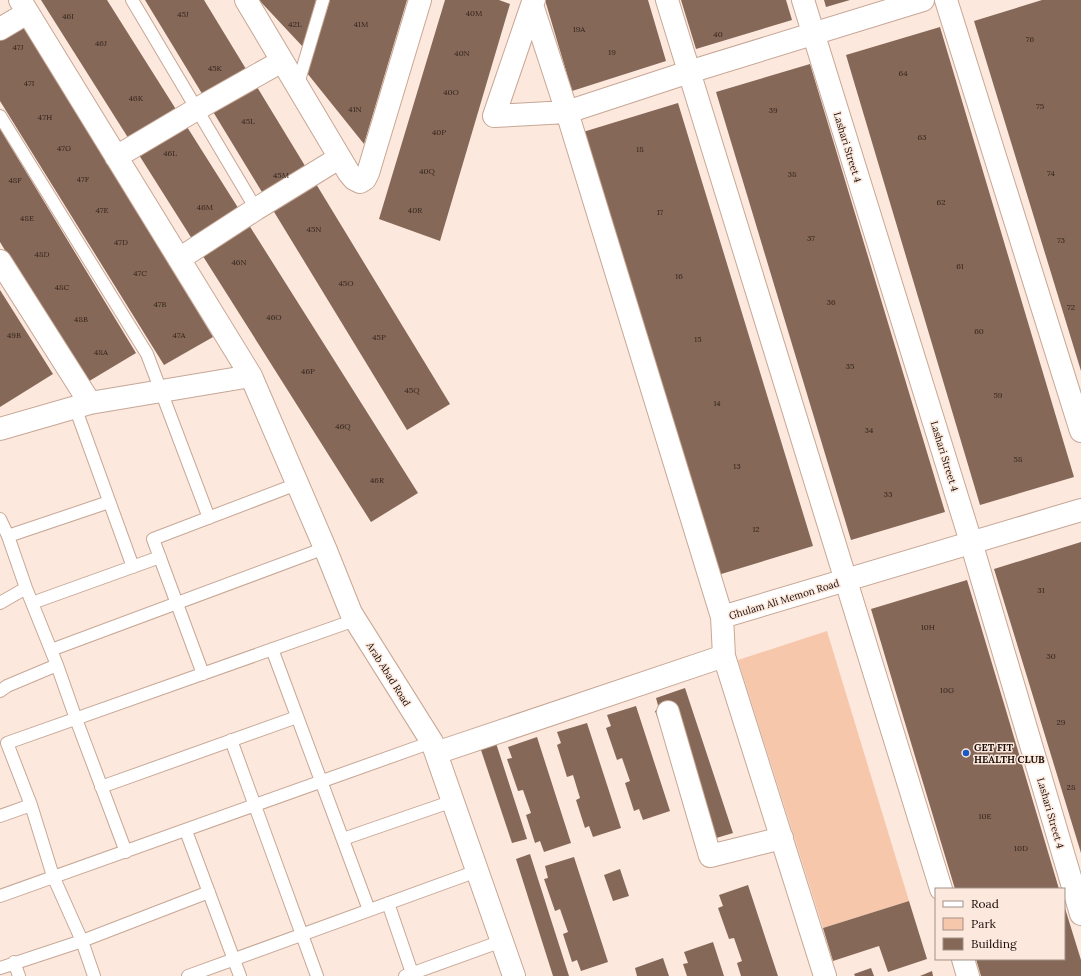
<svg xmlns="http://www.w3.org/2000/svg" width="1081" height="976" font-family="Lora,serif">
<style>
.green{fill:#f7c7ac}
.building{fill:#856858}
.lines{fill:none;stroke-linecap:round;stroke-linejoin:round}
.lane-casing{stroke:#c7a796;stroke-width:14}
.street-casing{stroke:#c7a796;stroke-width:24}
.lane{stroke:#fff;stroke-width:12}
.street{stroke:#fff;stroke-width:22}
.poi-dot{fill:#1959c5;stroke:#fce8dd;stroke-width:1.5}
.labels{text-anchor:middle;stroke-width:3;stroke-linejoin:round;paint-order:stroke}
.number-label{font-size:8px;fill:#34241c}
.street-label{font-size:10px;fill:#190e08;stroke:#fce8dd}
.poi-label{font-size:10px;font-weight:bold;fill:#190e08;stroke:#fce8dd;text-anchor:start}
</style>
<rect width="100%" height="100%" fill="#fce8dd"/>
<path class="green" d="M 827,631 L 909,901 L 823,928 L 738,660 Z"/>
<path class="building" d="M 41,0 L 107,0 L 418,493 L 371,522 Z
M 145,0 L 204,0 L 450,404 L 407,430 Z
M 259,0 L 316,0 L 303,47 Z
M 330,0 L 407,0 L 364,144 L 307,73 Z
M 445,0 L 499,0 L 510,4 L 440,241 L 379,219 Z
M 545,0 L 648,0 L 666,61 L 572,91 Z
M 681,0 L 786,0 L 792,20 L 696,49 Z
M 824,0 L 850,0 L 826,7 Z
M 1042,0 L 1081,0 L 1081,371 L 974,21 Z
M 23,25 L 213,337 L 164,365 L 0,101 L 0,37 Z
M 940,27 L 1074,477 L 980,505 L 846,55 Z
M 810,64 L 945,512 L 851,540 L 716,92 Z
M 678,103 L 813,546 L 718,575 L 583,132 Z
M 0,129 L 136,353 L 86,383 L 0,242 Z
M 0,290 L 53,374 L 0,407 Z
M 1081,542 L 1081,853 L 994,569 Z
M 967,580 L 1005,707 L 1059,889 L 955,889 L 890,673 L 871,609 Z
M 685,688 L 733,833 L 703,842 L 655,711 L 659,709 L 656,698 Z
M 636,706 L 670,811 L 643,820 L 639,809 L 634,811 L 625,783 L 630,781 L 622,758 L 617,760 L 606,728 L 611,726 L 607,715 Z
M 587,723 L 621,828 L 593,837 L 589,826 L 585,828 L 576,800 L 580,798 L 573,775 L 567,777 L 557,745 L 561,743 L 557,732 Z
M 537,737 L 571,843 L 544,852 L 540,841 L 535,843 L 526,815 L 531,813 L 523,790 L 518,791 L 507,759 L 512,758 L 508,747 Z
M 495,740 L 527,839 L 512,843 L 479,744 Z
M 530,854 L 569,976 L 553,976 L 516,859 Z
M 574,857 L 608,962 L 581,971 L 577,960 L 572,962 L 563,934 L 568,932 L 560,909 L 555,911 L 544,879 L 548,878 L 545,866 Z
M 620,869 L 629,896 L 613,901 L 604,875 Z
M 748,885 L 770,952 L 778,976 L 741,976 L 737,963 L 742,961 L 734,938 L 729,939 L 718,908 L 723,906 L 719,895 Z
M 909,901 L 927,959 L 888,972 L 879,946 L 833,961 L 823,928 Z
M 1064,905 L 1081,960 L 1081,976 L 981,976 L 976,959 L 1064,959 Z
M 713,942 L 724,976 L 687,976 L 683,964 L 688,963 L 684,952 Z
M 663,958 L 669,976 L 637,976 L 635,968 Z
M 871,968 L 874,976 L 855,976 L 854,974 Z
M 932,971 L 933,976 L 920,976 Z"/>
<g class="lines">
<g class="lane-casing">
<path id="lane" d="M 132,0 L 256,209
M 297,87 L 323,0
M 0,116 L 147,354 L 209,518
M 75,407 L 133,567
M 0,519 L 8,536 L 26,588 L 57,665 L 76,719 L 126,852
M 8,536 L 109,502
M 0,603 L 26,588
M 32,603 L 160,557
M 272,649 L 369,910
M 51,650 L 325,548
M 203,674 L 153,539 L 297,484
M 0,691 L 7,686 L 57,665
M 231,740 L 317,976
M 101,787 L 297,717
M 0,816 L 31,805
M 186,831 L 240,976
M 343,839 L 453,801
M 0,896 L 432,742
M 388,903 L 412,973
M 14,962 L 19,976
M 0,968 L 82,941 L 209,892
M 94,976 L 82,941 L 53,876 L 31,805 L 7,743 L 355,620
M 188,976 L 477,871
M 405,976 L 502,941"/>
</g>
<g class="street-casing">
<path id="street" d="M 20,0 L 251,376 L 325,548 L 351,613 L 432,742 L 514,976
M 246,0 L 349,173 L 354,179 L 360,182 L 365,179 L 368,173 L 420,0
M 534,0 L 532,5 L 567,112 L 722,617
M 667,0 L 941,889
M 803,0 L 971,542 L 1081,914
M 946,0 L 1081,431
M 532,5 L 494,116 L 567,112 L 689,72 L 923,0
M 0,29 L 27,13
M 116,157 L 197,109 L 282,61
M 179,259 L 256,209 L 339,158
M 0,261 L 90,403
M 0,429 L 90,403 L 251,376
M 724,656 L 825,976
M 668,712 L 710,856 L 782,838
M 436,753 L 724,656 L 722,617 L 1081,510
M 963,959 L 968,976"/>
</g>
<use href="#lane" class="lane"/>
<use href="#street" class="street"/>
</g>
<circle class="poi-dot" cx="966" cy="753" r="4"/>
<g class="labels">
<g class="number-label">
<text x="474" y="16">40M</text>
<text x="183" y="17">45J</text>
<text x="68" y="19">46I</text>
<text x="295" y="27">42L</text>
<text x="361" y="27">41M</text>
<text x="579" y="32">19A</text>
<text x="718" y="37">40</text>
<text x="1030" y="42">76</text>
<text x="101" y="46">46J</text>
<text x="18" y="50">47J</text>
<text x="612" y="55">19</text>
<text x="462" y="56">40N</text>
<text x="215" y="71">45K</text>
<text x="903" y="76">64</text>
<text x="29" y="86">47I</text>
<text x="451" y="95">40O</text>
<text x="136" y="101">46K</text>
<text x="1040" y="109">75</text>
<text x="355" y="112">41N</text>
<text x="773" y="113">39</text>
<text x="45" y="120">47H</text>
<text x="248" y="124">45L</text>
<text x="439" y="135">40P</text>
<text x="922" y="140">63</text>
<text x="64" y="151">47G</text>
<text x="640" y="152">18</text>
<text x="170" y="156">46L</text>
<text x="427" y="174">40Q</text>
<text x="1051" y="176">74</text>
<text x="792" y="177">38</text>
<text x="281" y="178">45M</text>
<text x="83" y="182">47F</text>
<text x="15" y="183">48F</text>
<text x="941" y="205">62</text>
<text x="205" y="210">46M</text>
<text x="102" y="213">47E</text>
<text x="415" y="213">40R</text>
<text x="660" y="215">17</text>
<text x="27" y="221">48E</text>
<text x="314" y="232">45N</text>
<text x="811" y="241">37</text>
<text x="1061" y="243">73</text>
<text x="121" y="245">47D</text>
<text x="42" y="257">48D</text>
<text x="239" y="265">46N</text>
<text x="960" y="269">61</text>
<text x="140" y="276">47C</text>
<text x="679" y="279">16</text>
<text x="346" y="286">45O</text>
<text x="62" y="290">48C</text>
<text x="831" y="305">36</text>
<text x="160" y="307">47B</text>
<text x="1071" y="310">72</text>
<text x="274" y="320">46O</text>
<text x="81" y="322">48B</text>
<text x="979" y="334">60</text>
<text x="14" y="338">49B</text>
<text x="179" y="338">47A</text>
<text x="379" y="340">45P</text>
<text x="698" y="342">15</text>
<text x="101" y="355">48A</text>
<text x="850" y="369">35</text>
<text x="308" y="374">46P</text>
<text x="412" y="393">45Q</text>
<text x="998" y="398">59</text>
<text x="717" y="406">14</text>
<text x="343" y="429">46Q</text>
<text x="869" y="433">34</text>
<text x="1018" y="462">58</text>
<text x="737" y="469">13</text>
<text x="377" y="483">46R</text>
<text x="888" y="497">33</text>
<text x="756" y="532">12</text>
<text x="1041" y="593">31</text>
<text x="928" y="630">10H</text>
<text x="1051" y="659">30</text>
<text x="947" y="693">10G</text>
<text x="1061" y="725">29</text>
<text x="1071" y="790">28</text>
<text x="985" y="819">10E</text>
<text x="1021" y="851">10D</text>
</g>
<g class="street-label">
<text transform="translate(848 147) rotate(73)" y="4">Lashari Street 4</text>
<text transform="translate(945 456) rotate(73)" y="4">Lashari Street 4</text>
<text transform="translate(784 599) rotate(-17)" y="4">Ghulam Ali Memon Road</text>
<text transform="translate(389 674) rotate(58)" y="4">Arab Abad Road</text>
<text transform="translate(1051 813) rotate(74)" y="4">Lashari Street 4</text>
</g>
<g class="poi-label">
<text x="974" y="751">GET FIT<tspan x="974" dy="12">HEALTH CLUB</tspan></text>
</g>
</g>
<rect x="935" y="888" width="130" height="72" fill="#fce8dd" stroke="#a19188"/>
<rect x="943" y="901" width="20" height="6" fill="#ffffff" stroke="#a19188"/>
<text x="971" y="908" font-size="12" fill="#190e08">Road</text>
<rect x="943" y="918" width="20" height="12" fill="#f7c7ac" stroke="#a19188"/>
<text x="971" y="928" font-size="12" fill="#190e08">Park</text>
<rect x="943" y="938" width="20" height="12" fill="#856858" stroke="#a19188"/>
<text x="971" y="948" font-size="12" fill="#190e08">Building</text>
</svg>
